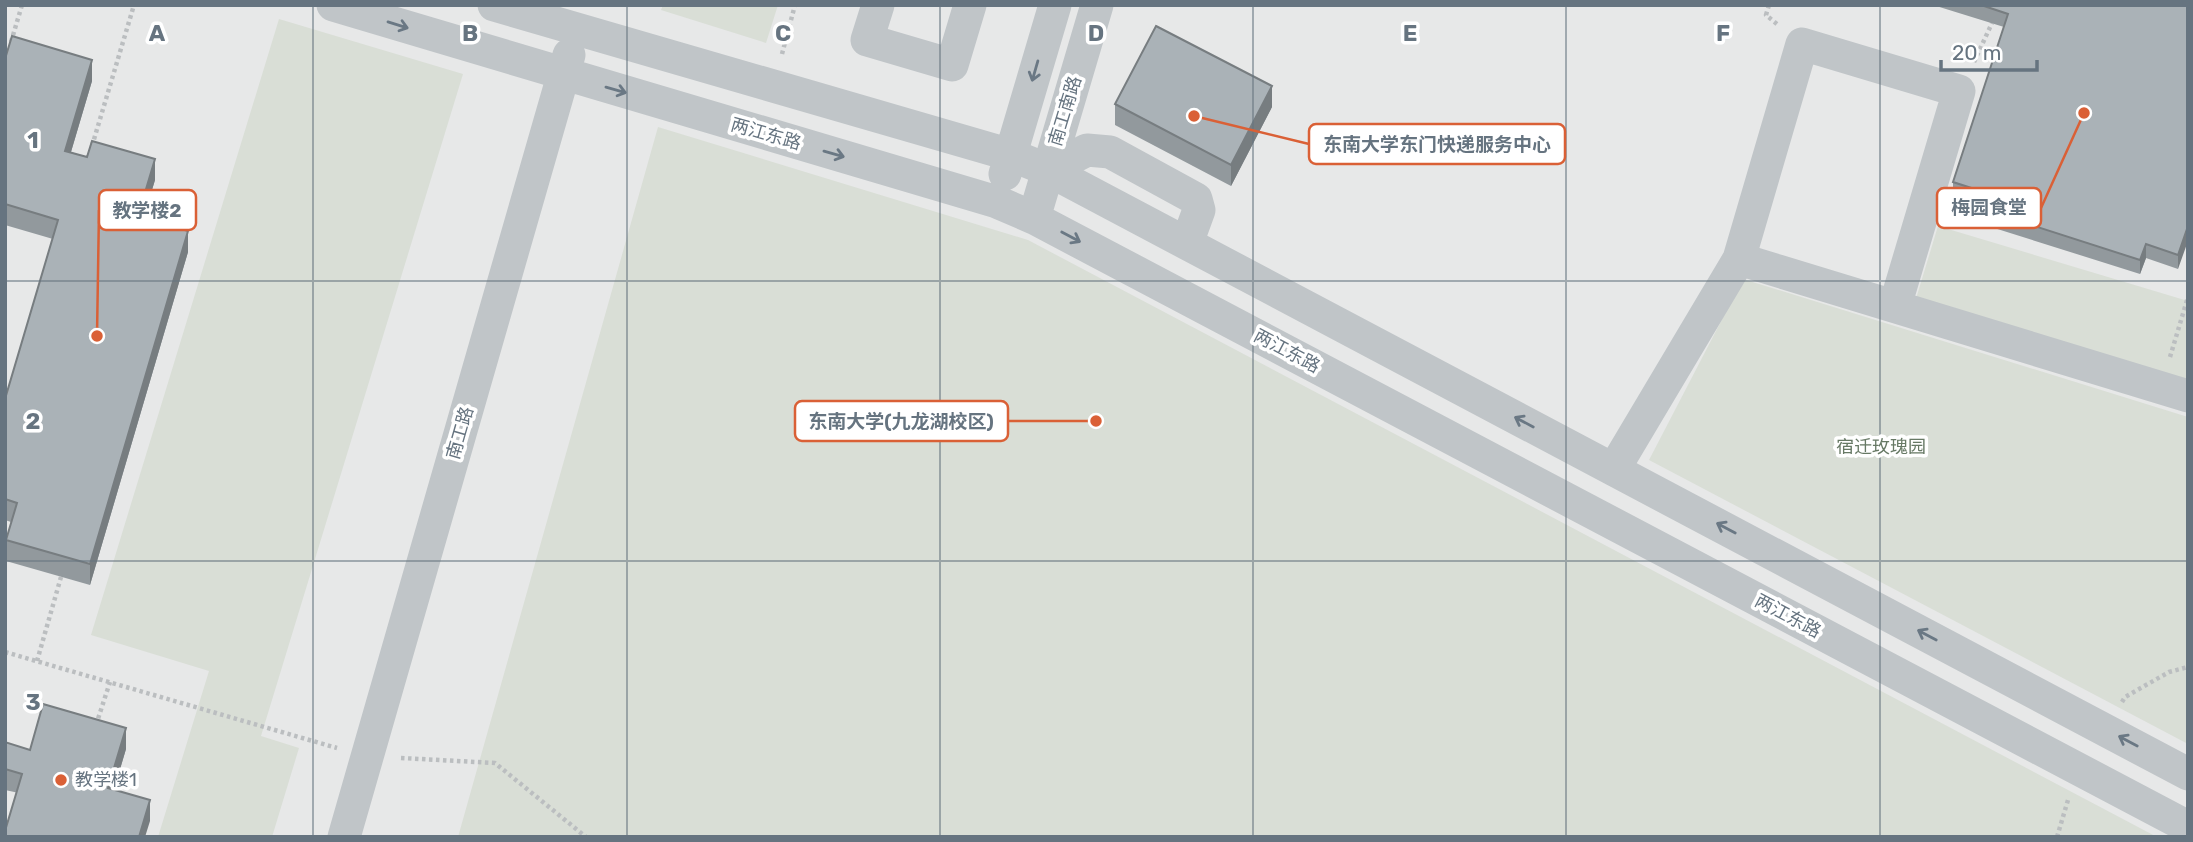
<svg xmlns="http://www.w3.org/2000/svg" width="2193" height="842" font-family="Rubik,'Noto Sans SC',sans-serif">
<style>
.built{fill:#e7e8e8}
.green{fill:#d9ded6}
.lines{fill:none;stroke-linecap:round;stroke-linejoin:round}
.path{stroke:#bbbec0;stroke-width:4.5;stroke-dasharray:3.5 3.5;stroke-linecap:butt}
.minor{stroke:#c0c5c8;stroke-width:33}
.wall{fill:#92999d}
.shaded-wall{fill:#777d80}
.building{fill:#aab2b7;stroke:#777d80;stroke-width:2}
.oneway{stroke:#6a7884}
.grid{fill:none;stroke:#667480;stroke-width:2;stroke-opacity:0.55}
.poi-dot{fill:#da6036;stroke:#fff;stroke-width:2.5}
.labels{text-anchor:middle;stroke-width:7;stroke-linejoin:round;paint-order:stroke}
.street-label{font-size:18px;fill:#667480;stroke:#fff}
.park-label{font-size:18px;fill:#677965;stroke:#fff}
.poi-label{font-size:18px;fill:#667480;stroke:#fff;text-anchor:start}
.grid-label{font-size:23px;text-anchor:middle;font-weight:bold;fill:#667480;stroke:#fff;stroke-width:7;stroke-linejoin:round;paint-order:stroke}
.leader{fill:none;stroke:#da6036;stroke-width:2.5}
.callout-dot{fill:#da6036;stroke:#fff;stroke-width:2.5}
.callout{fill:#fff;stroke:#da6036;stroke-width:2.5}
.callout-label{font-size:19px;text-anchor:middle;font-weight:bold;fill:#667480}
</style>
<rect width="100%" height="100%" fill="#f9f9f7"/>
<path class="built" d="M 5,5 L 2188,5 L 2188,837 L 5,837 Z"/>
<path class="green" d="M 663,5 L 778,5 L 766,43 L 661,10 Z
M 279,19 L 463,74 L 261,736 L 299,748 L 272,837 L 158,837 L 209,671 L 91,635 Z
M 658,127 L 1028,240 L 2157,837 L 458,837 Z
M 1938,226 L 2188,301 L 2188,385 L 1915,302 Z
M 1743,279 L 2188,417 L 2188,744 L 1649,460 Z"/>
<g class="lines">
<path class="path" d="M 1769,5 L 1766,15 L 1777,24
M 11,42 L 22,5
M 782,54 L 795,5
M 1974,62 L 1992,23
M 92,146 L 134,5
M 2170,357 L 2188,297
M 5,652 L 337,748
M 37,661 L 61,577
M 2122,702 L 2125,697 L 2169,672 L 2188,667
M 96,725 L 110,682
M 401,758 L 495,763 L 586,837
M 2057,837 L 2068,800"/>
<path class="minor" d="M 333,5 L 997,202 L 1034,218 L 2188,827
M 494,5 L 1011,155 L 1048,170 L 2188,774
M 878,5 L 867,40 L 952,65 L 970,5
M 1048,170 L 1087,150 L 1110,152 L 1196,199 L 1199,210 L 1187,243
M 1005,174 L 1055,5
M 1034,218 L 1097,5
M 1739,259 L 1802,44 L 1959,91 L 1895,306
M 1614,469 L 1739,259 L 2188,396
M 344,837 L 569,55"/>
</g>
<path class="wall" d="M 1933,5 L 2188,5 L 2178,269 L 2146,258 L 2140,274 L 1991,227 L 1992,209 L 1953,197 L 1953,182 L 2004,27 Z
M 5,59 L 92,81 L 71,152 L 155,180 L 143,218 L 188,252 L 90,585 L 6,561 L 6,540 L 11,522 L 5,520 L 5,399 L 53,239 L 5,225 Z
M 1115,104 L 1272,107 L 1231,186 L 1115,125 Z
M 5,742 L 30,750 L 126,749 L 114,790 L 150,821 L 5,790 Z"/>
<path class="shaded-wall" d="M 92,60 L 92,81 L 65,172 L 65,151 Z
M 1272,86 L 1272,107 L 1231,186 L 1231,165 Z
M 155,159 L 155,180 L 138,237 L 138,216 Z
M 2188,226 L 2188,241 L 2178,269 L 2178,255 Z
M 188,231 L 188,252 L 90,585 L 90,564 Z
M 2146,244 L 2146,258 L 2140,274 L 2140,260 Z
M 126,728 L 126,749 L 108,809 L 108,788 Z
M 150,800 L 150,821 L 145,837 L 139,837 Z"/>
<path class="building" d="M 1981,5 L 2188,5 L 2188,226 L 2178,255 L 2146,244 L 2140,260 L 1991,212 L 1996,196 L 1953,182 L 2008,14 Z
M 1156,26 L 1272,86 L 1231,165 L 1115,104 Z
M 12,36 L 92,60 L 65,151 L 87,157 L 92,141 L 155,159 L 138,216 L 188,231 L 90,564 L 6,540 L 17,503 L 5,499 L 5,399 L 58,220 L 5,204 L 5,59 Z
M 43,704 L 126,728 L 108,788 L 150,800 L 139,837 L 5,837 L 5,831 L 22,774 L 5,769 L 5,742 L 30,750 Z"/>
<defs><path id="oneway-shaft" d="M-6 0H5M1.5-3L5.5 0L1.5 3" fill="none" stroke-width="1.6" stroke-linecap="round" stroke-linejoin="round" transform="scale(1.75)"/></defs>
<g class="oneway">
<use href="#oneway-shaft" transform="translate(398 25) rotate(17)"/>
<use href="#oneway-shaft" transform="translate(1035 71) rotate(106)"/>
<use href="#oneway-shaft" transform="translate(616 90) rotate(16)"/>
<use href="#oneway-shaft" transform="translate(834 154) rotate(16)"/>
<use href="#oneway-shaft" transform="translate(1071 237) rotate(28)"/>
<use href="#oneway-shaft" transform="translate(1524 422) rotate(-152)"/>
<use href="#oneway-shaft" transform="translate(1726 528) rotate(-152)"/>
<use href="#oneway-shaft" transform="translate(1927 635) rotate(-152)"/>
<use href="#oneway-shaft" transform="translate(2128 741) rotate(-152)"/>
</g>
<path class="grid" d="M 313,5 L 313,837M 627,5 L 627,837M 940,5 L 940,837M 1253,5 L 1253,837M 1566,5 L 1566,837M 1880,5 L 1880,837M 5,281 L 2188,281M 5,561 L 2188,561"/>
<circle class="poi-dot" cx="61" cy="780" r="7"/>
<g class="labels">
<g class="street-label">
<text transform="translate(1065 111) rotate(-73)" y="6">南工南路</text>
<text transform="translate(766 134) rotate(16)" y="6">两江东路</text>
<text transform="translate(1287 351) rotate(28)" y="6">两江东路</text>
<text transform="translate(460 433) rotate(-74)" y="6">南工路</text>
<text transform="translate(1788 616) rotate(28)" y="6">两江东路</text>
</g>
<g class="park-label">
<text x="1881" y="453">宿迁玫瑰园</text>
</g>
<g class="poi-label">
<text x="75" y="786">教学楼1</text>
</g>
</g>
<g class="grid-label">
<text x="157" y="41">A</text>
<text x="470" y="41">B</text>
<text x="783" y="41">C</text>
<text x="1096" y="41">D</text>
<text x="1410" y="41">E</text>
<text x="1723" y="41">F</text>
<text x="33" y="148">1</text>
<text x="33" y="429">2</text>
<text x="33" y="710">3</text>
</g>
<path class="leader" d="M1194 116L1309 144M2084 113L2041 208M97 336L99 210M1096 421L1008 421"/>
<g class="callout-dot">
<circle cx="1194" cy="116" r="7"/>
<circle cx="2084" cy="113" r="7"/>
<circle cx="97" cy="336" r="7"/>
<circle cx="1096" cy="421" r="7"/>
</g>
<g class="callout">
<rect x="1309" y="124" width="256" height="40" rx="7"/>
<rect x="1937" y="188" width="104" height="40" rx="7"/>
<rect x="99" y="190" width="97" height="40" rx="7"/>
<rect x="795" y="401" width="213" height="40" rx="7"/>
</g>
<g class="callout-label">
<text x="1437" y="151">东南大学东门快递服务中心</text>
<text x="1989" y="214">梅园食堂</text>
<text x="147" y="217">教学楼2</text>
<text x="901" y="428">东南大学(九龙湖校区)</text>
</g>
<rect width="2193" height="842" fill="none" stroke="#667480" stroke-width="14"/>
<path d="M1941 60v10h96v-10" fill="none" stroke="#667480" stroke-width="3.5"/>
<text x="1952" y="60" font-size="21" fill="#667480" stroke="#ffffff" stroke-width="5" paint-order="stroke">20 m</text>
</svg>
